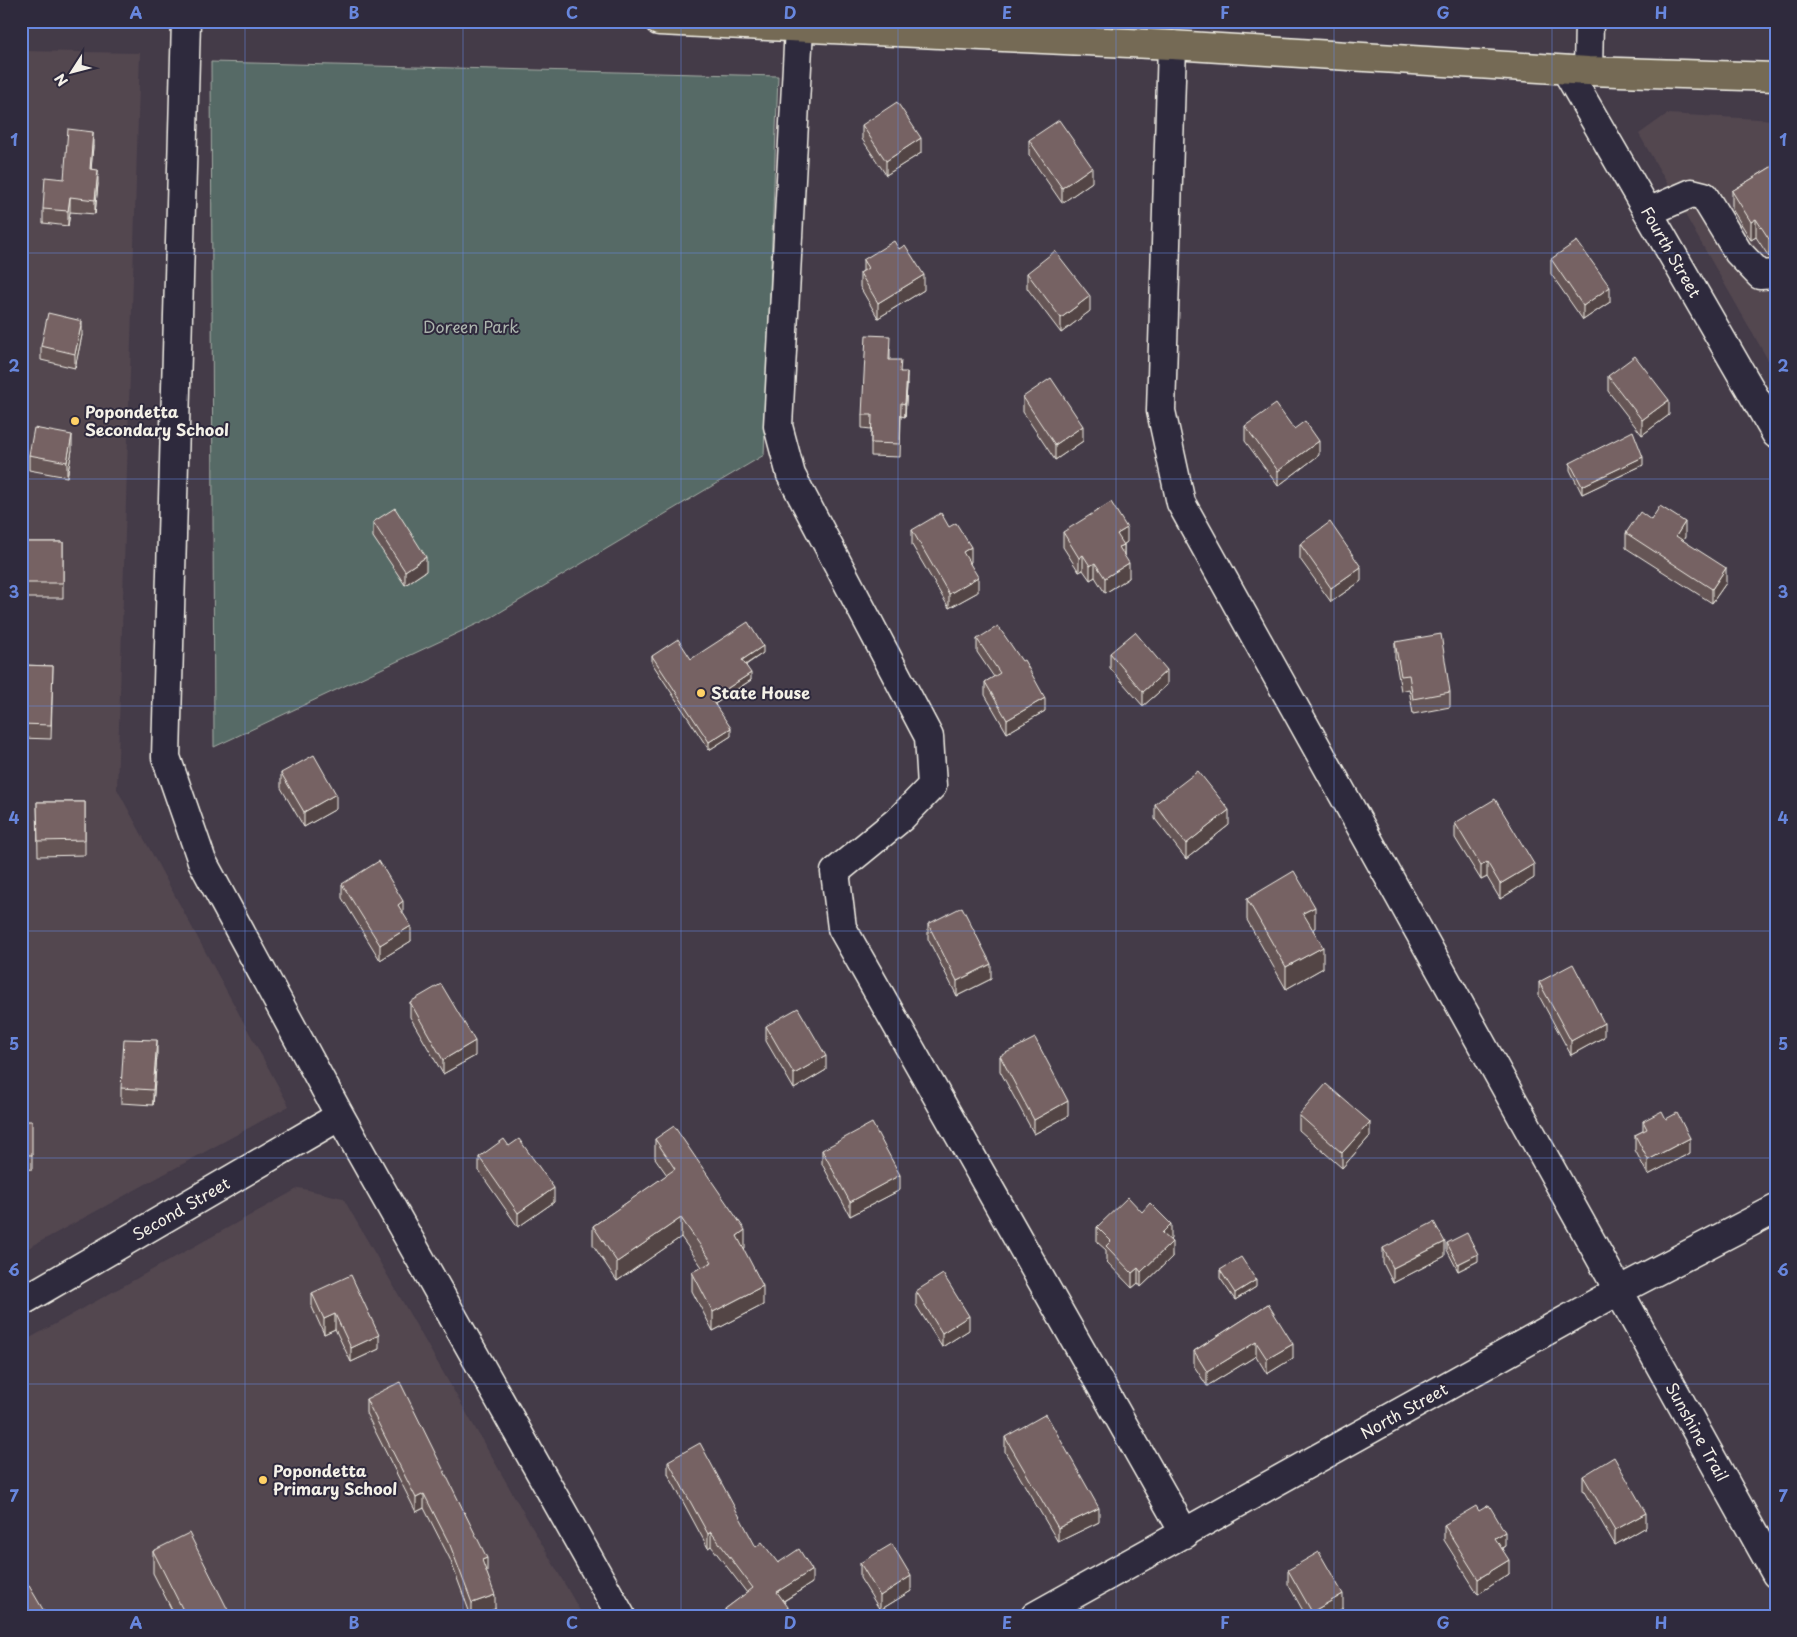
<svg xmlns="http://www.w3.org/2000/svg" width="1797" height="1637" font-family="'Playpen Sans',sans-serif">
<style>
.built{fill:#534750}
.green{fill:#576b66;stroke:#a6aea7}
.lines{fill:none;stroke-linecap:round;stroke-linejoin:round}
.minor-casing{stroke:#f4f1e8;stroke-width:31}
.major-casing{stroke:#f4f1e8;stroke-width:31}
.minor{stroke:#2f2a3d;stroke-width:28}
.major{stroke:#746b55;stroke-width:28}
.wall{fill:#655455;stroke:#f4f1e8}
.shaded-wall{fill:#534545;stroke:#f4f1e8}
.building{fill:#766263;stroke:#f4f1e8}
.grid{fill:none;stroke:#6887de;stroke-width:1;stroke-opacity:0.55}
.poi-dot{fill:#ffd166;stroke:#2f2a3d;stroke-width:2}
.labels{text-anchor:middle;stroke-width:4;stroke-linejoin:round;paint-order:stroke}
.street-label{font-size:16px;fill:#f4f1e8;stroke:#2f2a3d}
.park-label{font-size:16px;fill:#adb5ae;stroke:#2f2a3d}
.poi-label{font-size:16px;font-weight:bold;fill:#f4f1e8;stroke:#2f2a3d;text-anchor:start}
.neatline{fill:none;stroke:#6887de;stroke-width:2}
.grid-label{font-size:16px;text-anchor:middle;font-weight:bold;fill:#6887de}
</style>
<rect width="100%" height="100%" fill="#443b48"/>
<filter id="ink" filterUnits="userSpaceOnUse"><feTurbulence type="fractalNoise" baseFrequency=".02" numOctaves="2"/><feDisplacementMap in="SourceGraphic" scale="10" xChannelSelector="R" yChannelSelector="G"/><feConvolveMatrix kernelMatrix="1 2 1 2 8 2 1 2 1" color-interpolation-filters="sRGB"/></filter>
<g filter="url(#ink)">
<path class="built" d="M 21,51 L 140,53 L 117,789 L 289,1106 L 21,1252 Z
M 1667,114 L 1776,120 L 1776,374 L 1639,134 Z
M 299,1188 L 343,1198 L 583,1616 L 21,1616 L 21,1343 Z"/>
<path class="green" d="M 211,62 L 778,76 L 764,455 L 492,617 L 214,747 Z"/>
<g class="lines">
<g class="minor-casing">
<path id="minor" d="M 186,21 L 166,757 L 202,861 L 340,1116 L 621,1616
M 799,28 L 778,426 L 791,475 L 929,737 L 932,786 L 901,818 L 835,872 L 842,928 L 1185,1534
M 1172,45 L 1161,411 L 1181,503 L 1776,1574
M 1566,70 L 1776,434
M 1588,71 L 1589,21
M 1648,212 L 1692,193 L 1704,196 L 1738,252 L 1760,275 L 1776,274
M 21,1302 L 340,1116
M 1035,1616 L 1618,1291 L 1776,1209"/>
</g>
<g class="major-casing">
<path id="major" d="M 659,21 L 1172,45 L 1588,71 L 1776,77"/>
</g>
<use href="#minor" class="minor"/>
<use href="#major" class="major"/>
</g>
<path class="wall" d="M 862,125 L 921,153 L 886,175 L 862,139 Z
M 1029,140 L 1092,182 L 1062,203 L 1029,155 Z
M 93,146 L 91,169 L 98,184 L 95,214 L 70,212 L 68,226 L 43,223 L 43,209 L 64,179 Z
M 1776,164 L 1769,257 L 1756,237 L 1751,240 L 1732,209 L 1732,191 Z
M 1551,259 L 1610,302 L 1583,320 L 1551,274 Z
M 863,260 L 924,290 L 878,318 L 860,287 L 860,273 L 863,271 Z
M 1027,273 L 1090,311 L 1061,333 L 1027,288 Z
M 82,335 L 75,368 L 41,360 L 41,346 Z
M 1776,335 L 1776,360 L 1773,355 L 1773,337 Z
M 890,349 L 890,360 L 901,372 L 907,385 L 905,417 L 901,416 L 900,457 L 871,456 L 871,429 L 862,428 L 862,415 Z
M 1608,376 L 1669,415 L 1642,435 L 1608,391 Z
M 1023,397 L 1083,441 L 1055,460 L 1023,412 Z
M 1245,426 L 1294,429 L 1319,455 L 1278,486 L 1245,441 Z
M 72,450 L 67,477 L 29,470 L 29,455 Z
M 1570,463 L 1643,465 L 1582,494 L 1570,470 Z
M 1651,520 L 1685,537 L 1683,540 L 1726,583 L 1712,603 L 1626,548 L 1626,533 Z
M 373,522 L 426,571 L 405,585 L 373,537 Z
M 912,530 L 971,562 L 970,563 L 978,592 L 949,608 L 912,545 Z
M 1063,532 L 1127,542 L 1124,544 L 1124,555 L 1129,578 L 1105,593 L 1095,577 L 1090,580 L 1083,570 L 1079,572 L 1063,547 Z
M 21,542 L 63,542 L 63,598 L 21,598 Z
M 1300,544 L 1361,581 L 1331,602 L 1300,559 Z
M 977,639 L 1045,711 L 1007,733 L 985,695 L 985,682 L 994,677 L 977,652 Z
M 1395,642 L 1450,692 L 1450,707 L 1413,714 L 1409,689 L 1401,691 L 1395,657 Z
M 763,653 L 746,665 L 751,680 L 715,704 L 731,736 L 709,750 L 652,663 L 652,656 L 691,659 Z
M 1110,653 L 1167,685 L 1143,706 L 1110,668 Z
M 21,665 L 53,666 L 51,739 L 21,738 Z
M 1776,729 L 1776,748 L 1774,745 L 1774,730 Z
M 281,773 L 336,809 L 304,827 L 281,788 Z
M 37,802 L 85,802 L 85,855 L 38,856 Z
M 1155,804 L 1229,825 L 1186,859 L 1155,819 Z
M 1455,823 L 1534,878 L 1500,899 L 1487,877 L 1481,880 L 1455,838 Z
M 342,884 L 403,913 L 411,941 L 380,960 L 342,898 Z
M 1247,899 L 1315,928 L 1313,930 L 1323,968 L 1286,989 L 1247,920 Z
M 928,924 L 991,979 L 957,996 L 928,939 Z
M 1539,982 L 1604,1037 L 1571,1055 L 1539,996 Z
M 410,1002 L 475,1056 L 443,1074 L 410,1017 Z
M 766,1026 L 826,1070 L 794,1089 L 766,1041 Z
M 157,1055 L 153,1105 L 121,1103 L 121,1088 Z
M 1000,1056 L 1068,1116 L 1034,1134 L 1000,1071 Z
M 1299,1115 L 1370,1136 L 1342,1168 L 1299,1130 Z
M 1666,1119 L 1690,1153 L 1648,1175 L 1635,1150 L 1635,1135 L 1643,1131 L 1643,1121 Z
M 21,1121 L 32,1155 L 32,1169 L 21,1170 Z
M 655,1139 L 745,1249 L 744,1250 L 763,1305 L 713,1331 L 692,1291 L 692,1272 L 702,1267 L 681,1237 L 617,1281 L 593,1245 L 593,1226 L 667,1175 L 655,1158 Z
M 509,1146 L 554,1202 L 518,1227 L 479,1171 L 479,1157 Z
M 822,1150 L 900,1190 L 850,1216 L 822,1164 Z
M 1142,1212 L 1171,1239 L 1170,1240 L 1172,1257 L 1141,1287 L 1138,1283 L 1132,1288 L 1106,1261 L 1106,1250 L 1097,1242 L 1097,1227 Z
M 1447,1243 L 1478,1261 L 1458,1271 L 1447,1250 Z
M 1383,1248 L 1445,1256 L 1393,1283 L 1383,1263 Z
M 1220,1270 L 1256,1287 L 1235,1300 L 1220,1278 Z
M 916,1291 L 969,1330 L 942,1347 L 916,1305 Z
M 312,1293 L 379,1349 L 351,1362 L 335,1329 L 324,1334 L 312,1307 Z
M 1268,1304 L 1293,1358 L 1267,1374 L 1256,1356 L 1207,1386 L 1194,1366 L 1194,1351 Z
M 366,1399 L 487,1572 L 486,1572 L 495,1609 L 476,1616 L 471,1616 L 450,1559 L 424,1508 L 416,1512 L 366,1413 Z
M 1005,1437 L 1099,1522 L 1058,1542 L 1005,1452 Z
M 668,1461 L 756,1547 L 778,1563 L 812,1583 L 784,1601 L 788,1616 L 725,1616 L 725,1609 L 747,1593 L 711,1546 L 708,1548 L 668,1474 Z
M 1583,1476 L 1646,1527 L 1615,1545 L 1583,1490 Z
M 1479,1511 L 1505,1546 L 1502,1548 L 1509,1574 L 1478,1594 L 1444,1540 L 1444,1525 Z
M 153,1551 L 231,1616 L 175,1616 L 153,1573 Z
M 860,1563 L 911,1591 L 880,1610 L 860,1578 Z
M 1288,1570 L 1343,1608 L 1330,1616 L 1306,1616 L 1288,1584 Z"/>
<path class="shaded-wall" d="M 93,132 L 93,146 L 90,184 L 90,169 Z
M 921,138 L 921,153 L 886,175 L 886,161 Z
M 1092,167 L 1092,182 L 1062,203 L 1062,188 Z
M 98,170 L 98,184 L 95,214 L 95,200 Z
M 70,197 L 70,212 L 68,226 L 68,211 Z
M 1756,219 L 1756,237 L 1751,240 L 1751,222 Z
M 1776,235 L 1776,253 L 1769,257 L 1769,239 Z
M 924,275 L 924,290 L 878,318 L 878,303 Z
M 1610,287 L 1610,302 L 1583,320 L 1583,306 Z
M 1090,296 L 1090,311 L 1061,333 L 1061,318 Z
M 82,321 L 82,335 L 75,368 L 75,354 Z
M 907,372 L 907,385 L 905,417 L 905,404 Z
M 1669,400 L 1669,415 L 1642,435 L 1642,420 Z
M 1083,426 L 1083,441 L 1055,460 L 1055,445 Z
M 72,435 L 72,450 L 67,477 L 67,462 Z
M 1319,441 L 1319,455 L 1278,486 L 1278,471 Z
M 1643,457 L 1643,465 L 1582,494 L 1582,486 Z
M 1685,522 L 1685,537 L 1676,550 L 1676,536 Z
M 1127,528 L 1127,542 L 1117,549 L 1117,534 Z
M 1124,545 L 1124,559 L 1119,547 Z
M 971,547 L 971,562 L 963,566 L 963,552 Z
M 1083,555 L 1083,570 L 1079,572 L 1079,558 Z
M 426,557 L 426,571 L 405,585 L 405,571 Z
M 1095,563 L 1095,577 L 1090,580 L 1090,566 Z
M 1129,563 L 1129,578 L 1105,593 L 1105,578 Z
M 1361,567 L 1361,581 L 1331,602 L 1331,588 Z
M 1726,568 L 1726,583 L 1712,603 L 1712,589 Z
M 978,577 L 978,592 L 949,608 L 949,594 Z
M 763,646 L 763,653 L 742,667 L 742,660 Z
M 1167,670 L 1167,685 L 1143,706 L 1143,692 Z
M 751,673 L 751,680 L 711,706 L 711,699 Z
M 1045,698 L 1045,711 L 1007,733 L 1007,720 Z
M 731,728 L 731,736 L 709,750 L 709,742 Z
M 336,794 L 336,809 L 304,827 L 304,812 Z
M 1229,810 L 1229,825 L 1186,859 L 1186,844 Z
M 1487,862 L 1487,877 L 1481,880 L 1481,866 Z
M 1534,864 L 1534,878 L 1500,899 L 1500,884 Z
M 403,901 L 403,916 L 398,905 Z
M 1315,907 L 1315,928 L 1303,935 L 1303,913 Z
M 411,926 L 411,941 L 380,960 L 380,945 Z
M 1323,947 L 1323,968 L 1286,989 L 1286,967 Z
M 991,964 L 991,979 L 957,996 L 957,981 Z
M 1604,1023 L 1604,1037 L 1571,1055 L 1571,1041 Z
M 157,1040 L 157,1055 L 153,1105 L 153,1090 Z
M 475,1041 L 475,1056 L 443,1074 L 443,1060 Z
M 826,1056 L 826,1070 L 794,1089 L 794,1074 Z
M 1068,1101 L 1068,1116 L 1034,1134 L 1034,1120 Z
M 1370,1122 L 1370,1136 L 1342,1168 L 1342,1153 Z
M 1690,1138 L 1690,1153 L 1648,1175 L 1648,1160 Z
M 900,1175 L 900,1190 L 850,1216 L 850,1202 Z
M 554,1188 L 554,1202 L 518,1227 L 518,1213 Z
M 681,1218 L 681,1237 L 617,1281 L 617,1262 Z
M 1171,1224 L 1171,1239 L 1162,1247 L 1162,1233 Z
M 745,1230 L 745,1249 L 737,1255 L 737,1236 Z
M 1172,1242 L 1172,1257 L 1141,1287 L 1141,1272 Z
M 1445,1242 L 1445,1256 L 1393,1283 L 1393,1268 Z
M 1478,1254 L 1478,1261 L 1458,1271 L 1458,1264 Z
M 1138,1268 L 1138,1283 L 1132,1288 L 1132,1273 Z
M 1256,1280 L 1256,1287 L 1235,1300 L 1235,1293 Z
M 763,1286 L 763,1305 L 713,1331 L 713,1312 Z
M 335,1314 L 335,1329 L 324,1334 L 324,1319 Z
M 969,1316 L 969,1330 L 942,1347 L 942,1333 Z
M 379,1335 L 379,1349 L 351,1362 L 351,1348 Z
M 1256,1342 L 1256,1356 L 1207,1386 L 1207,1372 Z
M 1293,1344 L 1293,1358 L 1267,1374 L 1267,1359 Z
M 424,1494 L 424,1508 L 416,1512 L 416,1498 Z
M 1099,1508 L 1099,1522 L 1058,1542 L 1058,1528 Z
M 1646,1513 L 1646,1527 L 1615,1545 L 1615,1530 Z
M 711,1532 L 711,1546 L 708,1548 L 708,1534 Z
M 1505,1532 L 1505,1546 L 1495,1552 L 1495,1538 Z
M 487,1558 L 487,1572 L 482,1574 L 482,1560 Z
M 1509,1560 L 1509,1574 L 1478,1594 L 1478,1579 Z
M 812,1570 L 812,1583 L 777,1605 L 777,1592 Z
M 911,1576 L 911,1591 L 880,1610 L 880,1596 Z
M 1343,1594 L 1343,1608 L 1330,1616 L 1312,1616 L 1312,1612 Z
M 495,1595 L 495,1609 L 476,1616 L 472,1616 L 472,1603 Z
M 788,1607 L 788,1616 L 780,1616 L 780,1613 Z"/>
<path class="building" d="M 897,102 L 921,138 L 886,161 L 862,125 Z
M 1059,120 L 1092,167 L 1062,188 L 1029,140 Z
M 68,129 L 93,132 L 90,169 L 98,170 L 95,200 L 70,197 L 68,211 L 43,209 L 45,177 L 64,179 Z
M 1776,164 L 1776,235 L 1769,239 L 1756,219 L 1751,222 L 1732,191 Z
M 894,241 L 899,249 L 905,245 L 924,275 L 878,303 L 860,273 L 868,268 L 863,260 Z
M 1577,241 L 1610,287 L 1583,306 L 1551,259 Z
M 1055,251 L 1090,296 L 1061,318 L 1027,273 Z
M 48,313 L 82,321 L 75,354 L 41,346 Z
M 866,335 L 890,336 L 889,360 L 901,360 L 900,372 L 907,372 L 905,404 L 901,403 L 900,444 L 871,443 L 872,415 L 862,415 Z
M 1776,335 L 1776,342 L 1773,337 Z
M 1635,356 L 1669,400 L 1642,420 L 1608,376 Z
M 1051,378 L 1083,426 L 1055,445 L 1023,397 Z
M 1276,404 L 1294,429 L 1305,421 L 1319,441 L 1278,471 L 1245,426 Z
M 34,428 L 72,435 L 67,462 L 29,455 Z
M 1633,431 L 1643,457 L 1582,486 L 1570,463 Z
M 1111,502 L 1127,528 L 1117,534 L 1124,545 L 1119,547 L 1129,563 L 1105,578 L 1095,563 L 1090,566 L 1083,555 L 1079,558 L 1063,532 Z
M 1660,506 L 1685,522 L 1676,536 L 1726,568 L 1712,589 L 1626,533 L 1640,512 L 1651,520 Z
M 395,508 L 426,557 L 405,571 L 373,522 Z
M 941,513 L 949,527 L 956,523 L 971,547 L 963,552 L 978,577 L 949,594 L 912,530 Z
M 1330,522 L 1361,567 L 1331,588 L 1300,544 Z
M 21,542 L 63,542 L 63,583 L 21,583 Z
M 748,622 L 763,646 L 742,660 L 751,673 L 711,699 L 731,728 L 709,742 L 652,656 L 678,639 L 691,659 Z
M 998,626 L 1022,661 L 1024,660 L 1045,698 L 1007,720 L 985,682 L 1000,673 L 977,639 Z
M 1135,632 L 1167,670 L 1143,692 L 1110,653 Z
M 1441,634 L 1450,692 L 1413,699 L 1409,675 L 1401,676 L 1395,642 Z
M 21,665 L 53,666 L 51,725 L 21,724 Z
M 314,755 L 336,794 L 304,812 L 281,773 Z
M 1198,771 L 1229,810 L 1186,844 L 1155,804 Z
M 1495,799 L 1534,864 L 1500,884 L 1487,862 L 1481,866 L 1455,823 Z
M 37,802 L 85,802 L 85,840 L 38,841 Z
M 379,861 L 403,901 L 398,905 L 411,926 L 380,945 L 342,884 Z
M 1294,871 L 1315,907 L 1303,913 L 1323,947 L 1286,967 L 1247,899 Z
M 962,907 L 991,964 L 957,981 L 928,924 Z
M 1573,964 L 1604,1023 L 1571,1041 L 1539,982 Z
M 441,984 L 475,1041 L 443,1060 L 410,1002 Z
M 798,1008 L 826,1056 L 794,1074 L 766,1026 Z
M 1035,1038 L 1068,1101 L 1034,1120 L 1000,1056 Z
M 124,1039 L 157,1040 L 153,1090 L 121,1088 Z
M 1326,1084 L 1370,1122 L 1342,1153 L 1299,1115 Z
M 1662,1111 L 1666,1119 L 1677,1113 L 1690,1138 L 1648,1160 L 1635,1135 L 1647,1129 L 1643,1121 Z
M 21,1121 L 32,1121 L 32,1155 L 21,1155 Z
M 872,1123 L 900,1175 L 850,1202 L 822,1150 Z
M 674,1126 L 745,1230 L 737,1236 L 763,1286 L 713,1312 L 692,1272 L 712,1262 L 681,1218 L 617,1262 L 593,1226 L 675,1169 L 655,1139 Z
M 504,1139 L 509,1146 L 519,1139 L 554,1188 L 518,1213 L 479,1157 Z
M 1128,1197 L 1142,1212 L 1150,1203 L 1171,1224 L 1162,1233 L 1172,1242 L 1141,1272 L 1138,1268 L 1132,1273 L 1106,1246 L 1111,1241 L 1097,1227 Z
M 1434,1222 L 1445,1242 L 1393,1268 L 1383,1248 Z
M 1467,1233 L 1478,1254 L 1458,1264 L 1447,1243 Z
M 1241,1257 L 1256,1280 L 1235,1293 L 1220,1270 Z
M 943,1274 L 969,1316 L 942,1333 L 916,1291 Z
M 351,1275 L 379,1335 L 351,1348 L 335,1314 L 324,1319 L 312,1293 Z
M 1268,1304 L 1293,1344 L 1267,1359 L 1256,1342 L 1207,1372 L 1194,1351 Z
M 400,1382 L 487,1558 L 482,1560 L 495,1595 L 472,1603 L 450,1545 L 424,1494 L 416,1498 L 366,1399 Z
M 1046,1414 L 1099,1508 L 1058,1528 L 1005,1437 Z
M 700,1443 L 756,1547 L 762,1542 L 778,1563 L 799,1549 L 812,1570 L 777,1592 L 788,1607 L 780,1613 L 782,1616 L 730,1616 L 725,1609 L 753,1588 L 711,1532 L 708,1534 L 668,1461 Z
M 1614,1457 L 1646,1513 L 1615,1530 L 1583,1476 Z
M 1489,1505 L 1505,1532 L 1495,1538 L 1509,1560 L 1478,1579 L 1444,1525 L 1476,1506 L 1479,1511 Z
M 189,1533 L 231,1616 L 186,1616 L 153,1551 Z
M 892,1544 L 911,1576 L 880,1596 L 860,1563 Z
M 1319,1552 L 1343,1594 L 1312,1612 L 1288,1570 Z
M 21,1572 L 45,1613 L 41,1616 L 21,1616 Z"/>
</g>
<path class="grid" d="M 245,21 L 245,1616M 463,21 L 463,1616M 681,21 L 681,1616M 898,21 L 898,1616M 1116,21 L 1116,1616M 1334,21 L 1334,1616M 1552,21 L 1552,1616M 21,253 L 1776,253M 21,479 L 1776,479M 21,706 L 1776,706M 21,931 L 1776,931M 21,1158 L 1776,1158M 21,1384 L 1776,1384"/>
<g class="poi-dot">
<circle cx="75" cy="421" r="5"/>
<circle cx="701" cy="693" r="5"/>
<circle cx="263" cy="1480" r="5"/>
</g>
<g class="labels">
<g class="street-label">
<text transform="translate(1671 252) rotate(60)" y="6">Fourth Street</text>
<text transform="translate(181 1209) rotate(-30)" y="6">Second Street</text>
<text transform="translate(1404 1411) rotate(-29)" y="6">North Street</text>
<text transform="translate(1697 1432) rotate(61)" y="6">Sunshine Trail</text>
</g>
<g class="park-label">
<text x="471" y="333">Doreen Park</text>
</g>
<g class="poi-label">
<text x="85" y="418">Popondetta<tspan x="85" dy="18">Secondary School</tspan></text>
<text x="711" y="699">State House</text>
<text x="273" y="1477">Popondetta<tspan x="273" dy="18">Primary School</tspan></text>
</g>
</g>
<rect width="1797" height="1637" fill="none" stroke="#2f2a3d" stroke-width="55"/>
<g transform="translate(72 72) rotate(234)" stroke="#2f2a3d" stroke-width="4" paint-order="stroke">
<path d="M0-4L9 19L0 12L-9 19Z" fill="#f4f1e8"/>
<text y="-8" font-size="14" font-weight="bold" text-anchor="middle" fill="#f4f1e8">N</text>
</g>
<rect x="28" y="28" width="1742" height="1582" class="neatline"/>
<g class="grid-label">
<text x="136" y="19">A</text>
<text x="354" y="19">B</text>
<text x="572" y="19">C</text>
<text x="790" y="19">D</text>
<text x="1007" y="19">E</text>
<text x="1225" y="19">F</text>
<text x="1443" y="19">G</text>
<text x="1661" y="19">H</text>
<text x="14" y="146">1</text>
<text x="1783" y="146">1</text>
<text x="14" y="372">2</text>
<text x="1783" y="372">2</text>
<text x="14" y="598">3</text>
<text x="1783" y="598">3</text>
<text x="14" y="824">4</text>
<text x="1783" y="824">4</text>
<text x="14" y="1050">5</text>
<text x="1783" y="1050">5</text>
<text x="14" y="1276">6</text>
<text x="1783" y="1276">6</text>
<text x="14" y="1502">7</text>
<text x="1783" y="1502">7</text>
<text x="136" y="1629">A</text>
<text x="354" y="1629">B</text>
<text x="572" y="1629">C</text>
<text x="790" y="1629">D</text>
<text x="1007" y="1629">E</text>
<text x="1225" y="1629">F</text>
<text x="1443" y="1629">G</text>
<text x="1661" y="1629">H</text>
</g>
</svg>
